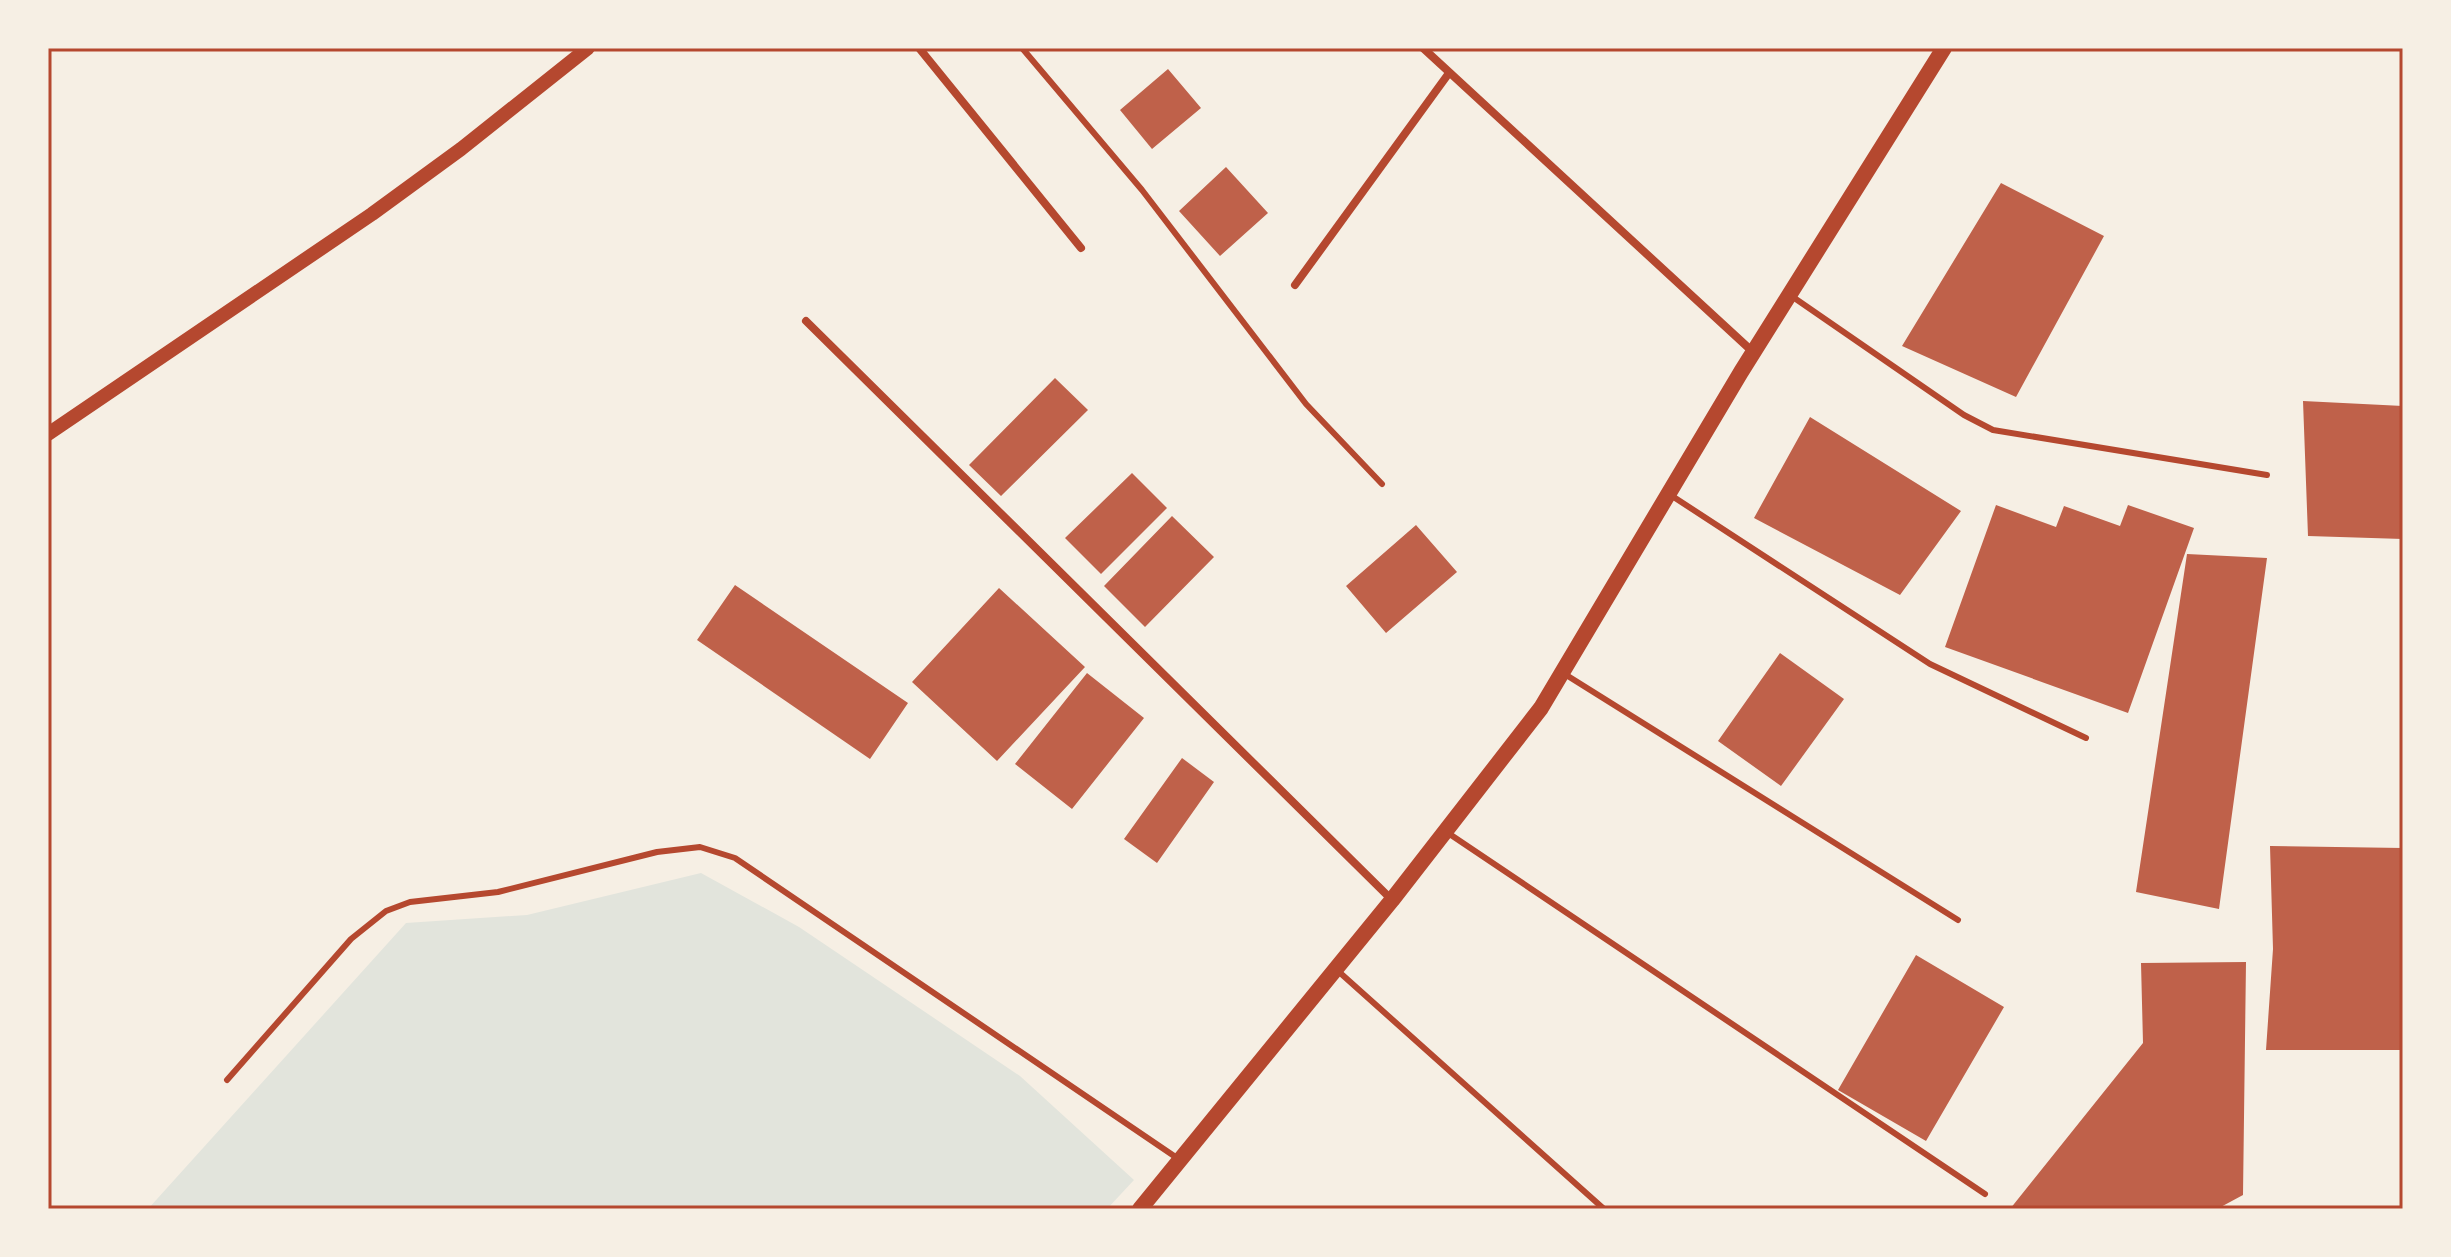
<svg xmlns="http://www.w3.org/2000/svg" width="2451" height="1257" font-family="Commissioner,sans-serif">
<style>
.green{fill:#e2e4dc}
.building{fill:#bf614a}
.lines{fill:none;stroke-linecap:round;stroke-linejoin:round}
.service{stroke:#b5482f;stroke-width:6}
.minor{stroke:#b5482f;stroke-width:8}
.tertiary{stroke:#b5482f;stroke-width:14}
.secondary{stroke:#b5482f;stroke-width:16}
.neatline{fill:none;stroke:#b5482f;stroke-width:3}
</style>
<rect width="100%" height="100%" fill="#f6efe4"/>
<path class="green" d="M 701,873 L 799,927 L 1020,1076 L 1134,1180 L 1107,1209 L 148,1209 L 406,923 L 527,915 Z"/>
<path class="building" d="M 1168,69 L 1201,108 L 1152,149 L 1120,110 Z
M 1226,167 L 1268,213 L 1220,256 L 1179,211 Z
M 2001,183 L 2104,236 L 2016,397 L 1902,346 Z
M 1055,378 L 1088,410 L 1001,496 L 969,465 Z
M 2303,401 L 2403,406 L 2403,539 L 2308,536 Z
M 1810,417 L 1961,511 L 1900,595 L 1754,518 Z
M 1132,473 L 1167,508 L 1101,574 L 1065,538 Z
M 1996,505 L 2056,527 L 2064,506 L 2120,526 L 2128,505 L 2194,528 L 2128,713 L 1945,647 Z
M 1172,516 L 1214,557 L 1145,627 L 1104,586 Z
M 1416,525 L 1457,572 L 1386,633 L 1346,586 Z
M 2187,554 L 2267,558 L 2219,909 L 2136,892 Z
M 735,585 L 908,703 L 870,759 L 697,640 Z
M 999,588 L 1085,667 L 997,761 L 912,682 Z
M 1780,653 L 1844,699 L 1781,786 L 1718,741 Z
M 1087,673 L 1144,718 L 1072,809 L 1015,764 Z
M 1182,758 L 1214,782 L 1157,863 L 1124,839 Z
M 2270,846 L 2403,848 L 2403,1050 L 2266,1050 L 2273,949 Z
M 1916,955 L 2004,1007 L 1926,1141 L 1838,1090 Z
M 2246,962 L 2243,1195 L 2217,1209 L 2010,1209 L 2143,1043 L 2141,963 Z"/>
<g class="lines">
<path class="service" d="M 1022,48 L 1142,190 L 1306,404 L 1382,484
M 1790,295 L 1964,415 L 1993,430 L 2267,475
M 1669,494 L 1930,664 L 2086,738
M 1563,673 L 1958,920
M 1448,833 L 1985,1194
M 1338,971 L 1604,1209
M 227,1080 L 351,939 L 386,911 L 410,902 L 498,892 L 657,852 L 700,847 L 735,858 L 1180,1160"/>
<path class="minor" d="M 919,48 L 1081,248
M 1423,48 L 1753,352
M 1295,285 L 1449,73
M 806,321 L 1391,899"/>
<path class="tertiary" d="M 48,434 L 372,214 L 461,149 L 588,48"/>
<path class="secondary" d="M 1140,1209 L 1392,900 L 1541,708 L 1741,372 L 1944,48"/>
</g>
<rect width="2451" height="1257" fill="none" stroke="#f6efe4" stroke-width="100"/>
<rect x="50" y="50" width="2351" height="1157" class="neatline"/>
</svg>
